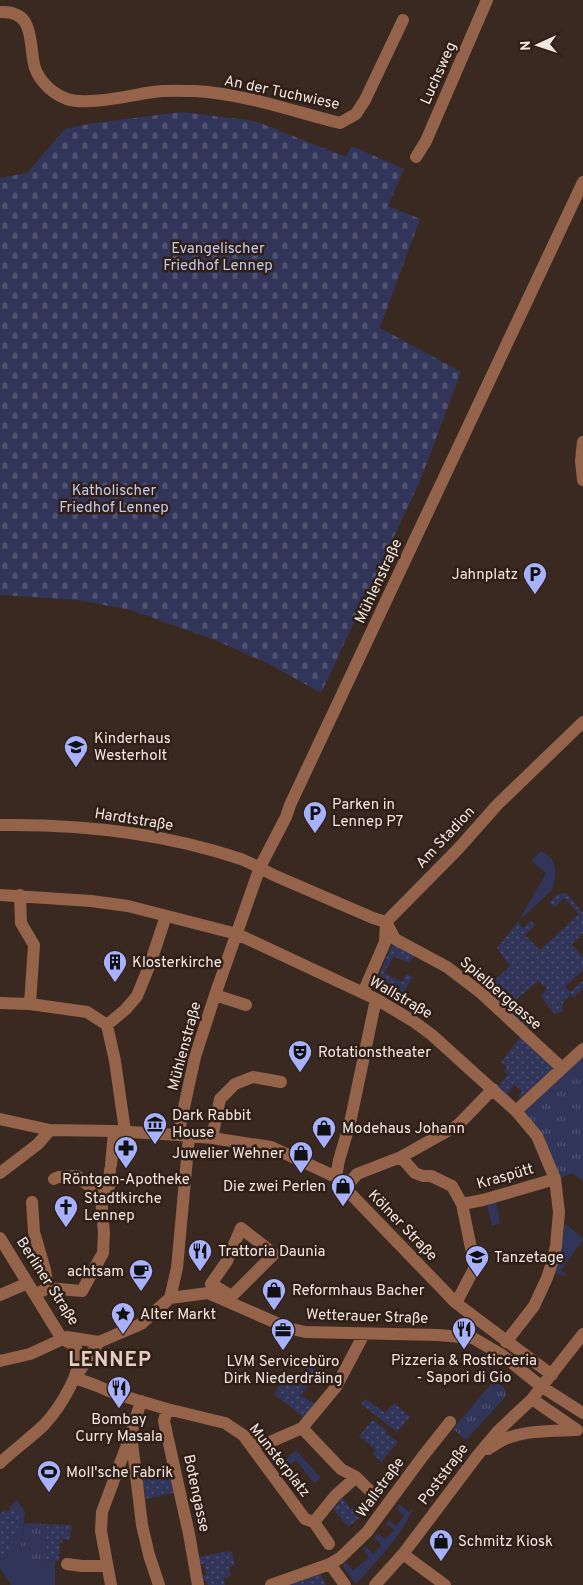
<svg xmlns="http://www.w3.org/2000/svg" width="583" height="1585" font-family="Overpass,sans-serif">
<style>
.grass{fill:#31355a}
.cemetery{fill:url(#cemetery-stones)}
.park{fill:url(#park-tufts)}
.garden{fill:url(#garden-dots)}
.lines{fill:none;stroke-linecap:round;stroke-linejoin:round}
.minor{stroke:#95634a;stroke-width:12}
.labels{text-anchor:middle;stroke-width:5;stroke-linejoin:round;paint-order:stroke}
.street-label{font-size:15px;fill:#f2e6e1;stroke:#301f17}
.park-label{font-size:15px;fill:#c1c8ef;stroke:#301f17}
.poi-label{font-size:15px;fill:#f2e6e1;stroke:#301f17;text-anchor:start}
.district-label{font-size:20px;font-weight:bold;letter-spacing:1px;fill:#e4cdc3;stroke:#301f17}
</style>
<defs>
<pattern id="cemetery-stones" width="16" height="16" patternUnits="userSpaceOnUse" patternTransform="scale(1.25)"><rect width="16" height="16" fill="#31355a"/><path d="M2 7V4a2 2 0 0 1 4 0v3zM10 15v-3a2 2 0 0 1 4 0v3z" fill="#4f5271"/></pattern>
<pattern id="park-tufts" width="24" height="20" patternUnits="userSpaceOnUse" patternTransform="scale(1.25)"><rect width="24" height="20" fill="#31355a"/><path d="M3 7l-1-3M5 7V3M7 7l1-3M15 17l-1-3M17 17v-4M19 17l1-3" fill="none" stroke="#4f5271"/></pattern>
<pattern id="garden-dots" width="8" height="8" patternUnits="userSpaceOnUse" patternTransform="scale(1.25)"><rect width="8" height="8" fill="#31355a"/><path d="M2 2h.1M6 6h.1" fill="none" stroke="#4f5271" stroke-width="1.8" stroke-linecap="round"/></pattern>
</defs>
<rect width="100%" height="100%" fill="#3a2921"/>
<path class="grass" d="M 541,851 C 544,853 549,855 551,858 C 558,866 555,881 552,890 L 518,922 L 546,873 L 531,861 Z
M 496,1202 L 500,1223 L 492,1226 L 487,1204 Z
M 564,1223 L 583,1238 L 583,1240 L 561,1270 L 567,1275 L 566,1276 L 553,1273 L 564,1234 Z
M 296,1450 L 321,1478 L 314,1483 L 296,1460 L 286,1468 L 282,1463 Z
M 17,1500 L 25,1513 L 20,1552 L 39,1568 L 46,1560 L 55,1561 L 55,1585 L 11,1585 L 0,1568 L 0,1560 L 8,1554 L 20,1513 L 14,1503 Z
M 400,1504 L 409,1512 L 413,1507 C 408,1528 372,1567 356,1584 L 343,1566 L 346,1562 L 353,1571 L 369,1557 L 362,1548 L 366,1546 L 373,1554 L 381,1545 L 374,1537 L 378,1534 L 385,1539 L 394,1530 L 386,1524 L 389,1520 L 396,1526 L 404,1516 L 396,1509 Z"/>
<path class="cemetery" d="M 182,112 L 255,121 L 346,157 L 352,146 L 404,169 L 388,206 L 420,219 L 380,328 L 461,372 L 420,481 L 321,693 L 267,663 L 215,640 L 131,610 L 78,600 L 0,595 L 0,178 L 27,173 L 65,129 L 94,123 Z"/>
<path class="park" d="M 583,1056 L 583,1181 L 572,1173 L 560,1178 L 522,1113 Z
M 497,1383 L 503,1386 L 506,1392 L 506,1396 L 466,1440 L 453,1429 L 491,1384 Z
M 33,1523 L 47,1524 L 46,1560 L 39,1568 L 32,1570 L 23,1566 L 20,1552 L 24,1524 Z"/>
<path class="garden" d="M 566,893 L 583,913 L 583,933 L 572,944 L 583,958 L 583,970 L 565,987 L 570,992 L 583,981 L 583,988 L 573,998 L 571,994 L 563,1002 L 563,1011 L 554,1014 L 541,997 L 547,988 L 538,981 L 517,999 L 535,1021 L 524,1030 L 484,990 L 510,966 L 497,948 L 518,922 L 523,928 L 531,921 L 535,925 L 525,935 L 540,950 L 579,914 L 564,898 L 554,908 L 550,902 L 558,894 Z
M 393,943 L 416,954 L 409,963 L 394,956 L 384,973 L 402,982 L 406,974 L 413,977 L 398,1001 L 373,988 Z
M 522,1035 L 555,1067 L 520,1098 L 518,1096 L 522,1092 L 515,1085 L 507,1093 L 514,1100 L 511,1102 L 497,1088 L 508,1075 L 504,1071 L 507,1067 L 501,1062 Z
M 308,1366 L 318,1371 L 301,1395 L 314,1404 L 303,1417 L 274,1394 L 287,1374 L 299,1380 Z
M 366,1399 L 385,1413 L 394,1403 L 410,1417 L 397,1432 L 361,1404 Z
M 373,1420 L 387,1431 L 386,1433 L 398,1442 L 381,1462 L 373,1454 L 376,1450 L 359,1436 Z
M 172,1472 L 176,1492 L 146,1499 L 142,1480 Z
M 341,1497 L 351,1509 L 354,1507 L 358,1513 L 356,1515 L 359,1518 L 348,1527 L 333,1509 L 340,1503 L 338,1500 Z
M 14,1503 L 20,1513 L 20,1521 L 8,1554 L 0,1560 L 0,1514 L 5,1510 L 7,1512 L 11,1509 L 9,1507 Z
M 47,1524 L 72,1525 L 70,1540 L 63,1539 L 62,1543 L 60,1543 L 59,1561 L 46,1560 Z
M 230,1551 L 232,1553 L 235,1565 L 229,1567 L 231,1576 L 223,1578 L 225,1585 L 208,1585 L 207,1581 L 203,1581 L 202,1576 L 206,1575 L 204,1564 L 200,1564 L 198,1557 Z
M 320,1573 L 326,1585 L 288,1585 Z"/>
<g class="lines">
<path class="minor" d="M 0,12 C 37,10 28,45 35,68 C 40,82 53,94 67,99 C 88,106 131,95 153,92 C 167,90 182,91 195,91 C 245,94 292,111 340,123 L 356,114 L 365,100 L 403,20
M 416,157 L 426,141 L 487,0
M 583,442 L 581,461 L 583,480
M 0,825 C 80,824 164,833 241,859 C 254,864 266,872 278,877 C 310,891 341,904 373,918 L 386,922
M 0,895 L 91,901 L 128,906 L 237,934 L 376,999 L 413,1021 L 432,1035 L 516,1111 L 537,1136 L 555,1179 L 559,1212 L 556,1246 L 552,1263 L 547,1278 L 534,1306 L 506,1342
M 20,895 L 21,923 L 34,945 L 30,1004
M 386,922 L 395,939 L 447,967 L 480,992 L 562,1068
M 363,993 L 385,942 L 386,922 L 458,849 L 497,805 L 583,722
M 215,995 L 246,1005
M 0,1003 L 30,1004 L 87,1012 L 107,1025
M 107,1025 L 126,1009 L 137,996 L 150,964 L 166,916
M 107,1025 L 115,1061 L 125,1131
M 516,1111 L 583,1049
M 0,1119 L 50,1130 L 114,1131 L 178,1135 L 212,1138 L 271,1147 L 336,1177 L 345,1188 L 456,1303 L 552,1375
M 178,1135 L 195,1057 L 215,995 L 260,867 L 286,817 L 290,805 L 583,182
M 212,1138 L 220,1099 L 235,1084 L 253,1077 L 281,1082
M 401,1157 L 458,1125 L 493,1089
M 111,1165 L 114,1131
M 0,1173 L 38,1144 L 50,1130
M 336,1177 L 339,1160 L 350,1123 L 376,999
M 100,1186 L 109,1187 L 110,1170
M 345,1188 L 357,1174 L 401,1157 L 415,1173 L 423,1176 L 431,1176 L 452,1186 L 462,1204 L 473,1258
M 32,1202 L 34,1232 L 45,1270 L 48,1288
M 462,1204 L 483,1200 L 555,1179
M 241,1228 L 274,1254 L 232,1296 L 211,1284 L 227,1261 Z
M 0,1238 L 62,1339
M 36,1294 L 48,1288 L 82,1291 L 103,1253 L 104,1233 L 100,1186 L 88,1185 L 77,1176 L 58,1177 L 54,1179
M 0,1295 L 28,1283
M 170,1298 L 177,1268 L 189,1137
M 456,1303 L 474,1269 L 474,1260
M 0,1361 L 30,1354 L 67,1337 L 99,1342
M 532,1399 L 577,1430
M 167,1409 L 164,1421 L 189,1534 L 198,1585
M 302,1428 L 336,1387 L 364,1334
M 302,1428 L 341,1469 L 356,1477 L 369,1490
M 131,1434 L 142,1525 L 149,1555 L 159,1585
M 245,1436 L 260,1443 L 270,1442 L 302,1428
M 488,1449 C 493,1446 499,1442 505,1439 C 527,1430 552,1431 575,1430
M 0,1463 C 14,1450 30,1438 44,1425 C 57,1411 89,1366 75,1347 C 72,1343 66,1341 62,1339
M 314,1522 L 305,1519 L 243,1435 L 225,1423 L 167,1409 L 116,1394 L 95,1385 L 75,1378 L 99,1342 L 141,1324 L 170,1298 L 208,1293 L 288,1328 L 305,1332 L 438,1335 L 473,1338 L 502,1355 L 542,1387 L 583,1413
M 314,1522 L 335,1496 L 356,1477
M 314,1522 L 329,1544
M 403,1554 L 445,1585
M 67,1564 L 82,1566 L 107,1566
M 330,1564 L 345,1585
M 111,1585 L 101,1531 L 102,1512 L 131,1434 L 141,1401
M 271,1585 L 330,1564 L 340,1558 L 367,1532 L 423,1456 L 450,1422
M 375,1585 L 403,1554 L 477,1456 L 498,1431 L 532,1399 L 583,1334"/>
</g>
<defs>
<g id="parking-pin" transform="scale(1.25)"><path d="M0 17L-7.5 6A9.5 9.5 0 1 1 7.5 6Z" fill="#a7b1fc" stroke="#301f17"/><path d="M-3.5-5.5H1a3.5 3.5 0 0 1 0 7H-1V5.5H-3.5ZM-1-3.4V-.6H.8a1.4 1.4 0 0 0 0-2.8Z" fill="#111"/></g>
<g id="school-pin" transform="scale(1.25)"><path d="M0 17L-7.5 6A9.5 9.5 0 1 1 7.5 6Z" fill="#a7b1fc" stroke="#301f17"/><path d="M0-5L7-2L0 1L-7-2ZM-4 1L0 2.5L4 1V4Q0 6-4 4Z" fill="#111"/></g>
<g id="building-pin" transform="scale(1.25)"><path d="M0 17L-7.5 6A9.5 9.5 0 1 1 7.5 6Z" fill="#a7b1fc" stroke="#301f17"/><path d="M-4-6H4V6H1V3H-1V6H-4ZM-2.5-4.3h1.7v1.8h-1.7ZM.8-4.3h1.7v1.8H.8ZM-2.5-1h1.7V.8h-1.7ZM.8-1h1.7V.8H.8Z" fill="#111"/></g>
<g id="theatre-pin" transform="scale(1.25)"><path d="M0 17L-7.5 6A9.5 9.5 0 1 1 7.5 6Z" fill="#a7b1fc" stroke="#301f17"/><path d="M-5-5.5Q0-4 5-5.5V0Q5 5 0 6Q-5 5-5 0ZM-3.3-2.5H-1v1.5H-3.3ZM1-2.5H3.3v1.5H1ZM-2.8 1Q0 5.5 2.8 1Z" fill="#111"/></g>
<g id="museum-pin" transform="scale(1.25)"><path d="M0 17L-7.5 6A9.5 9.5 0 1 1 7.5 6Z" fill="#a7b1fc" stroke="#301f17"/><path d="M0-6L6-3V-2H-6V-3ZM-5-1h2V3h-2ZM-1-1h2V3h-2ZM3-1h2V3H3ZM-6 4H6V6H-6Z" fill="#111"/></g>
<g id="shop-pin" transform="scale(1.25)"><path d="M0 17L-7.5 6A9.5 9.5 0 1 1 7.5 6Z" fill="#a7b1fc" stroke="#301f17"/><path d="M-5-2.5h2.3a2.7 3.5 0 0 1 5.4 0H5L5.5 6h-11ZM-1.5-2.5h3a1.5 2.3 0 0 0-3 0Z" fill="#111"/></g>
<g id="pharmacy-pin" transform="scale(1.25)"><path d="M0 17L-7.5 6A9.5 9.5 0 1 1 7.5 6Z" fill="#a7b1fc" stroke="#301f17"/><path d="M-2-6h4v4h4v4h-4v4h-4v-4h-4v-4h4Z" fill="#111"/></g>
<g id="church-pin" transform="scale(1.25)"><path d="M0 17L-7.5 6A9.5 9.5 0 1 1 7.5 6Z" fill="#a7b1fc" stroke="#301f17"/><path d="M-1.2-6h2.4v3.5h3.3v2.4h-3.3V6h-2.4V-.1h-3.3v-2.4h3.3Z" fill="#111"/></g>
<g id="restaurant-pin" transform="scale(1.25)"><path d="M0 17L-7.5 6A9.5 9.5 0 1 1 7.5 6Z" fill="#a7b1fc" stroke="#301f17"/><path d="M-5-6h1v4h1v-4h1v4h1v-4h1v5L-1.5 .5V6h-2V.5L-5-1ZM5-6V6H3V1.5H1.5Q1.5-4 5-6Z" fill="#111"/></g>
<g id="cafe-pin" transform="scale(1.25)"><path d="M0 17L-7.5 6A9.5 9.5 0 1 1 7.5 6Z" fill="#a7b1fc" stroke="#301f17"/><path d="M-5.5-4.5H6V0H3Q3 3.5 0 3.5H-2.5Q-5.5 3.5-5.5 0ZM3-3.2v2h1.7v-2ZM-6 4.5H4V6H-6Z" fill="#111"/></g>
<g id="sight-pin" transform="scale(1.25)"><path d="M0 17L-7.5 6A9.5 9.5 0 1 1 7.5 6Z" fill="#a7b1fc" stroke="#301f17"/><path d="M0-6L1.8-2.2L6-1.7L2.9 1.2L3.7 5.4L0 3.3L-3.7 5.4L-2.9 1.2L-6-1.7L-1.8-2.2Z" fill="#111"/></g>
<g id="office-pin" transform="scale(1.25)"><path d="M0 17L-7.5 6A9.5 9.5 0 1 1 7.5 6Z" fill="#a7b1fc" stroke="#301f17"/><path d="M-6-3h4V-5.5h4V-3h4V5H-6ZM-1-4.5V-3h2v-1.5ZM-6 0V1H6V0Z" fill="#111"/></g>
<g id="stadium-pin" transform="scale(1.25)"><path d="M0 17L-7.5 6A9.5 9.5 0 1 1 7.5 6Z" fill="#a7b1fc" stroke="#301f17"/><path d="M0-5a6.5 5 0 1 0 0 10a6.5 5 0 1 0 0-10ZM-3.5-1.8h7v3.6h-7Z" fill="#111"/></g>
</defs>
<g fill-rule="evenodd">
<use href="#parking-pin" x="535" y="574"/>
<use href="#school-pin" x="76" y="747"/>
<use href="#parking-pin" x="315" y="813"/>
<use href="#building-pin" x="115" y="962"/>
<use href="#theatre-pin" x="300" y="1052"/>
<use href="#museum-pin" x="155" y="1124"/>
<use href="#shop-pin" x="324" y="1128"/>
<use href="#pharmacy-pin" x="126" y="1148"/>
<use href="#shop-pin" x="301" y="1153"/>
<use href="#shop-pin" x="343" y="1186"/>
<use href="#church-pin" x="66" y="1207"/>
<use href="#restaurant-pin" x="200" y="1251"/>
<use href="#school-pin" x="477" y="1257"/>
<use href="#cafe-pin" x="141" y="1271"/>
<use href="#shop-pin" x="274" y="1290"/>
<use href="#sight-pin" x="123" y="1314"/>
<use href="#restaurant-pin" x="464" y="1329"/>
<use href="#office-pin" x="283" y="1330"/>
<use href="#restaurant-pin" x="119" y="1388"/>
<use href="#stadium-pin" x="49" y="1472"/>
<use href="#shop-pin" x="441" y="1541"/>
</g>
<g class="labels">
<g class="street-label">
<text transform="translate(438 73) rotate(-66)" y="5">Luchsweg</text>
<text transform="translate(282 92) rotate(12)" y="5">An der Tuchwiese</text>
<text transform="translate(378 581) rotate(-65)" y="5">Mühlenstraße</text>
<text transform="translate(134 819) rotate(9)" y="5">Hardtstraße</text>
<text transform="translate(445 837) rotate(-47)" y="5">Am Stadion</text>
<text transform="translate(501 993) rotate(41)" y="5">Spielberggasse</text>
<text transform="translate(401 997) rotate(30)" y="5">Wallstraße</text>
<text transform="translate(184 1046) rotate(-75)" y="5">Mühlenstraße</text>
<text transform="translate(505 1176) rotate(-16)" y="5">Kraspütt</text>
<text transform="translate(403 1225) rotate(46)" y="5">Kölner Straße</text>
<text transform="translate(48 1281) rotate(57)" y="5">Berliner Straße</text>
<text transform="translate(367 1316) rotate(2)" y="5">Wetterauer Straße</text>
<text transform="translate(280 1460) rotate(52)" y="5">Munsterplatz</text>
<text transform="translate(443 1474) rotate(-53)" y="5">Poststraße</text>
<text transform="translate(380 1487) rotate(-54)" y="5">Wallstraße</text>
<text transform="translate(197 1493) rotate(78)" y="5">Botengasse</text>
</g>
<g class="park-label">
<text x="218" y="253">Evangelischer<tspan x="218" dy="17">Friedhof Lennep</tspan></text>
<text x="114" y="495">Katholischer<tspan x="114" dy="17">Friedhof Lennep</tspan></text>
</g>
<g class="poi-label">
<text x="518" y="579" text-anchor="end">Jahnplatz</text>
<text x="94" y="743">Kinderhaus<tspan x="94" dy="17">Westerholt</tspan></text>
<text x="332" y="809">Parken in<tspan x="332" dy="17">Lennep P7</tspan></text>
<text x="132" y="967">Klosterkirche</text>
<text x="318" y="1057">Rotationstheater</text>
<text x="172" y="1120">Dark Rabbit<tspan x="172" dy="17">House</tspan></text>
<text x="342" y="1133">Modehaus Johann</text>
<text x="284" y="1158" text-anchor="end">Juwelier Wehner</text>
<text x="126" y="1184" text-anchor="middle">Röntgen-Apotheke</text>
<text x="326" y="1191" text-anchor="end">Die zwei Perlen</text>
<text x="84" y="1203">Stadtkirche<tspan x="84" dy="17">Lennep</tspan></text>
<text x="218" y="1256">Trattoria Daunia</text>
<text x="494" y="1262">Tanzetage</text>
<text x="124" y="1276" text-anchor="end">achtsam</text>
<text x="292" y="1295">Reformhaus Bacher</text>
<text x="140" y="1319">Alter Markt</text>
<text x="464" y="1365" text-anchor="middle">Pizzeria &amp; Rosticceria<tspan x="464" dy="17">- Sapori di Gio</tspan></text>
<text x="283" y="1366" text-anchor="middle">LVM Servicebüro<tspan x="283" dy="17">Dirk Niederdräing</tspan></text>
<text x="119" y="1424" text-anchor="middle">Bombay<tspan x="119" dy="17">Curry Masala</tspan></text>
<text x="66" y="1477">Moll'sche Fabrik</text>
<text x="458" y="1546">Schmitz Kiosk</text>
</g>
<g class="district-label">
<text x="110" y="1366">LENNEP</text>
</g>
</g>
<g transform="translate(538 45) rotate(267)" stroke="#301f17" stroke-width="4" paint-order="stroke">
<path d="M0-4L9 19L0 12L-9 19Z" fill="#f2e6e1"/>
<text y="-8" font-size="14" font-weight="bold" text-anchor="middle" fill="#f2e6e1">N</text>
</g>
</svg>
